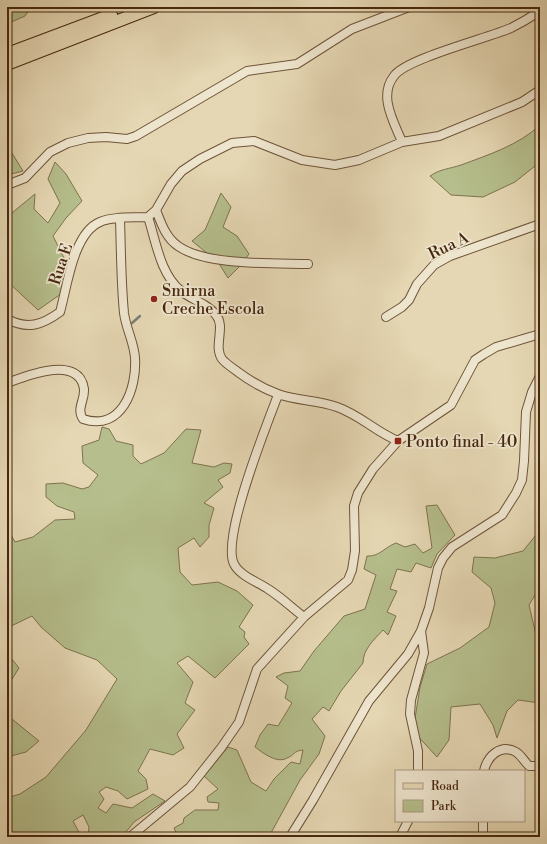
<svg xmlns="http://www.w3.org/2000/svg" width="547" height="844" font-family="'Libre Bodoni',serif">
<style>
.green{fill:#b5be8c;stroke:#7e734e}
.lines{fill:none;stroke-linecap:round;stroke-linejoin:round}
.stream{stroke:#797e74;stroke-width:2.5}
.minor-casing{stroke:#6e5438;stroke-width:10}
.primary-casing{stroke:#47280f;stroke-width:14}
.minor{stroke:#eee5ce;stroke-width:8}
.primary{stroke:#e5d7b3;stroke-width:12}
.poi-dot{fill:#8f2418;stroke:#eee5ce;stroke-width:1.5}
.labels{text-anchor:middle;stroke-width:3.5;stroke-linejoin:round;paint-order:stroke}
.street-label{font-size:16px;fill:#47280f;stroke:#eee5ce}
.poi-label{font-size:16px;fill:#47280f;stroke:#eee5ce;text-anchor:start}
</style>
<rect width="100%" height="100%" fill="#e5d7b3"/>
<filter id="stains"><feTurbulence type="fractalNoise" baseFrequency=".005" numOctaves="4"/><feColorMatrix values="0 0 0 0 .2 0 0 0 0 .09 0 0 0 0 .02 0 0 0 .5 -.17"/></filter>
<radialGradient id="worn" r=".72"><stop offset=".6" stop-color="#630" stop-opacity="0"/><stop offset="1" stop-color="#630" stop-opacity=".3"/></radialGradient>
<path class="green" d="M 7,7 L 31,7 L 25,16 L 7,24 Z
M 540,125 L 540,162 L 515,182 L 483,197 L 451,195 L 430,176 C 440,169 449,169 461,165 C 488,155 519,145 540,125 Z
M 7,145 L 23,171 L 7,175 Z
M 55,162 L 66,174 L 82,201 L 66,218 L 53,236 L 65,260 L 61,294 L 38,310 L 8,282 L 7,217 L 35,194 L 34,209 L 48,223 L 60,203 L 48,179 Z
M 221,193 L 231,207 L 223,227 L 237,236 L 249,254 L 239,267 L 228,278 L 218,262 L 192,241 L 205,230 Z
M 102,427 L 109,429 L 116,441 L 133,445 L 133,456 L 141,464 L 164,453 L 186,429 L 201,430 L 192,463 L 214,467 L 224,463 L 232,464 L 230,473 L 218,480 L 223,487 L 204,503 L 214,508 L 209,525 L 209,537 L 200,547 L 194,538 L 178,548 L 180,572 L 192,585 L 218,582 L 237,591 L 253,605 L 239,627 L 245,632 L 244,637 L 249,644 L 215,678 L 188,656 L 177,663 L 193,682 L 185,703 L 195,710 L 177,734 L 184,748 L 173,755 L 150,749 L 138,771 L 146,779 L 148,789 L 127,799 L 118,791 L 106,787 L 99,792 L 104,799 L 98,808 L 106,813 L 113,804 L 132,808 L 153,794 L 165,801 L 134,822 L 122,837 L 88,837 L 89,827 L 83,815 L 73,821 L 81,836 L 57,837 L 35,832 L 31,837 L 7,837 L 7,798 L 20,794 L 46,777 L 86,730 L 117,679 L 97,660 L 65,648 L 41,627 L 32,616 L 7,628 L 7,528 L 15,542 L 33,537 L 55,520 L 75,519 L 74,512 L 57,506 L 46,497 L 46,484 L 63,483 L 82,489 L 89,487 L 98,475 L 83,463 L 82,446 L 99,440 Z
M 437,505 L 455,535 L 437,554 L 431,568 L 416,563 L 411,572 L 397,569 L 390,589 L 397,591 L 387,612 L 396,616 L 388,635 L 383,630 C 374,640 363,649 363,663 L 341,691 L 329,711 L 323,707 L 312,719 L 325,736 L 319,754 L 300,780 L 271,833 L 277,837 L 178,837 L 174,828 L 183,823 L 184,818 L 195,810 L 218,810 L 219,803 L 208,802 L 207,797 L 218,789 L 204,776 L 228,747 L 237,750 L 251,782 L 266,791 L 274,779 L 291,762 L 300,764 L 303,750 C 293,751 295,755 287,758 C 277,764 263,753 255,747 L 260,735 L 268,724 L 278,726 L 292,703 L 285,698 L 288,686 L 276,677 L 284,673 L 300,671 L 314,651 L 344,616 L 365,609 L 376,575 L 364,569 L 367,556 C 379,557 385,547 396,543 L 405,547 L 415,544 L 423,553 L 432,548 L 426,506 Z
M 540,530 L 540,593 L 535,595 L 529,605 L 540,652 L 540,703 L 518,700 L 507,711 L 497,738 L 493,725 L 480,704 L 451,707 L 449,740 L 437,757 L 413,731 L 420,687 L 427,664 L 460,648 L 489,627 L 495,603 L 491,588 L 472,572 L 474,557 L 495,558 L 523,551 Z
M 7,653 L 19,668 L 7,687 Z
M 7,715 L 39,741 L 26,752 L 7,757 Z"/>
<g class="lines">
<path class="stream" d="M 132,323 L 140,316"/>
<g class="minor-casing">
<path id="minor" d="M 402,142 C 394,122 378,96 394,76 C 405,59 488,38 511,28 C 521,23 531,17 540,11
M 7,185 L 25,178 L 50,152 L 68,143 L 88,138 L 106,137 L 127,139 L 136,136 L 247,71 L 297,64 L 352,29 L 409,7
M 156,210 C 161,223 166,238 178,246 C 206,266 274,263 308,264
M 148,217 L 156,210 L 171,184 L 182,171 L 200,159 L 232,143 L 254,141 L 302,160 L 335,165 L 359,160 L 402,142 L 439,136 L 522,102 L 540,90
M 148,217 C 156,241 160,274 181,291 C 192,300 207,303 216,315 C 226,327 213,346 222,359 C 226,364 233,368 238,372 C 250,381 264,389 278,394 C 297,401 318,400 337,407 C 360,415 376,432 398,441
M 386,317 L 402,307 L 409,300 L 417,284 L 434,265 L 450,256 L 540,224
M 7,319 C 28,330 42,325 60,312 C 67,288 73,233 100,222 C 114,216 133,218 148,217
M 7,383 C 26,376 79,354 84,389 C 85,400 76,409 83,419 C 122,432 137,388 135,358 C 134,342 126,329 124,313 C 121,282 121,250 120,219
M 278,395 C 267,424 221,538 234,564 C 240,576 258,582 268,589 C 281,597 292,608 304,617
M 418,771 L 418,751 L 410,714 L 411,700 L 424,653 L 421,631
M 484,771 C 487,757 500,743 516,752 C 521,755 524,761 529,766 L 536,766 L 540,764
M 483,821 L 483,837
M 130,837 L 190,787 L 221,748 L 239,722 L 257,669 L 304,617 L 348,580 L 352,570 L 355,551 L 354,506 L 358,493 L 373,469 L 398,441 L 451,405 L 475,360 L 484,354 L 496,347 L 540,334
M 290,837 L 313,800 L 369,701 L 408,654 L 421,631 L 429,608 L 438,568 L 443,558 L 452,547 L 502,515 L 516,493 L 522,480 L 524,461 L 526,412 L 532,392 L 540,376
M 400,837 L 408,821"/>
</g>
<g class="primary-casing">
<path id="primary" d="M 7,54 L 111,15
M 7,64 L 154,7"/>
</g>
<use href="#minor" class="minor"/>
<use href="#primary" class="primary"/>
</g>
<g class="poi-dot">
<circle cx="154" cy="299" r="4"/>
<rect x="394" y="437" width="8" height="8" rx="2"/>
</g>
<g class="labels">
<g class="street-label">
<text transform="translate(448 245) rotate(-26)" y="6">Rua A</text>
<text transform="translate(60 264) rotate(-72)" y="6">Rua E</text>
</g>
<g class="poi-label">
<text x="162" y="296">Smirna<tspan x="162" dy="18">Creche Escola</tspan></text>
<text x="406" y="447">Ponto final - 40</text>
</g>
</g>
<rect width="547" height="844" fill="none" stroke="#e5d7b3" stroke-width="24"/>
<rect x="8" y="8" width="531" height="828" fill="none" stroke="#47280f" stroke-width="2"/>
<rect x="12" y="12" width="523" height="820" fill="none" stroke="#47280f"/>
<rect x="395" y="770" width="130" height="52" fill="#eee5ce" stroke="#ab9982"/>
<rect x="403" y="783" width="20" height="6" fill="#e5d7b3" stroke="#ab9982"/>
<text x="431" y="790" font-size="12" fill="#47280f">Road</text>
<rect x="403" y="800" width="20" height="12" fill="#b5be8c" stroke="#ab9982"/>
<text x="431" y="810" font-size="12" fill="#47280f">Park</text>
<rect width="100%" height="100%" filter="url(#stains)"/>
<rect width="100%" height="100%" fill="url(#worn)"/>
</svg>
